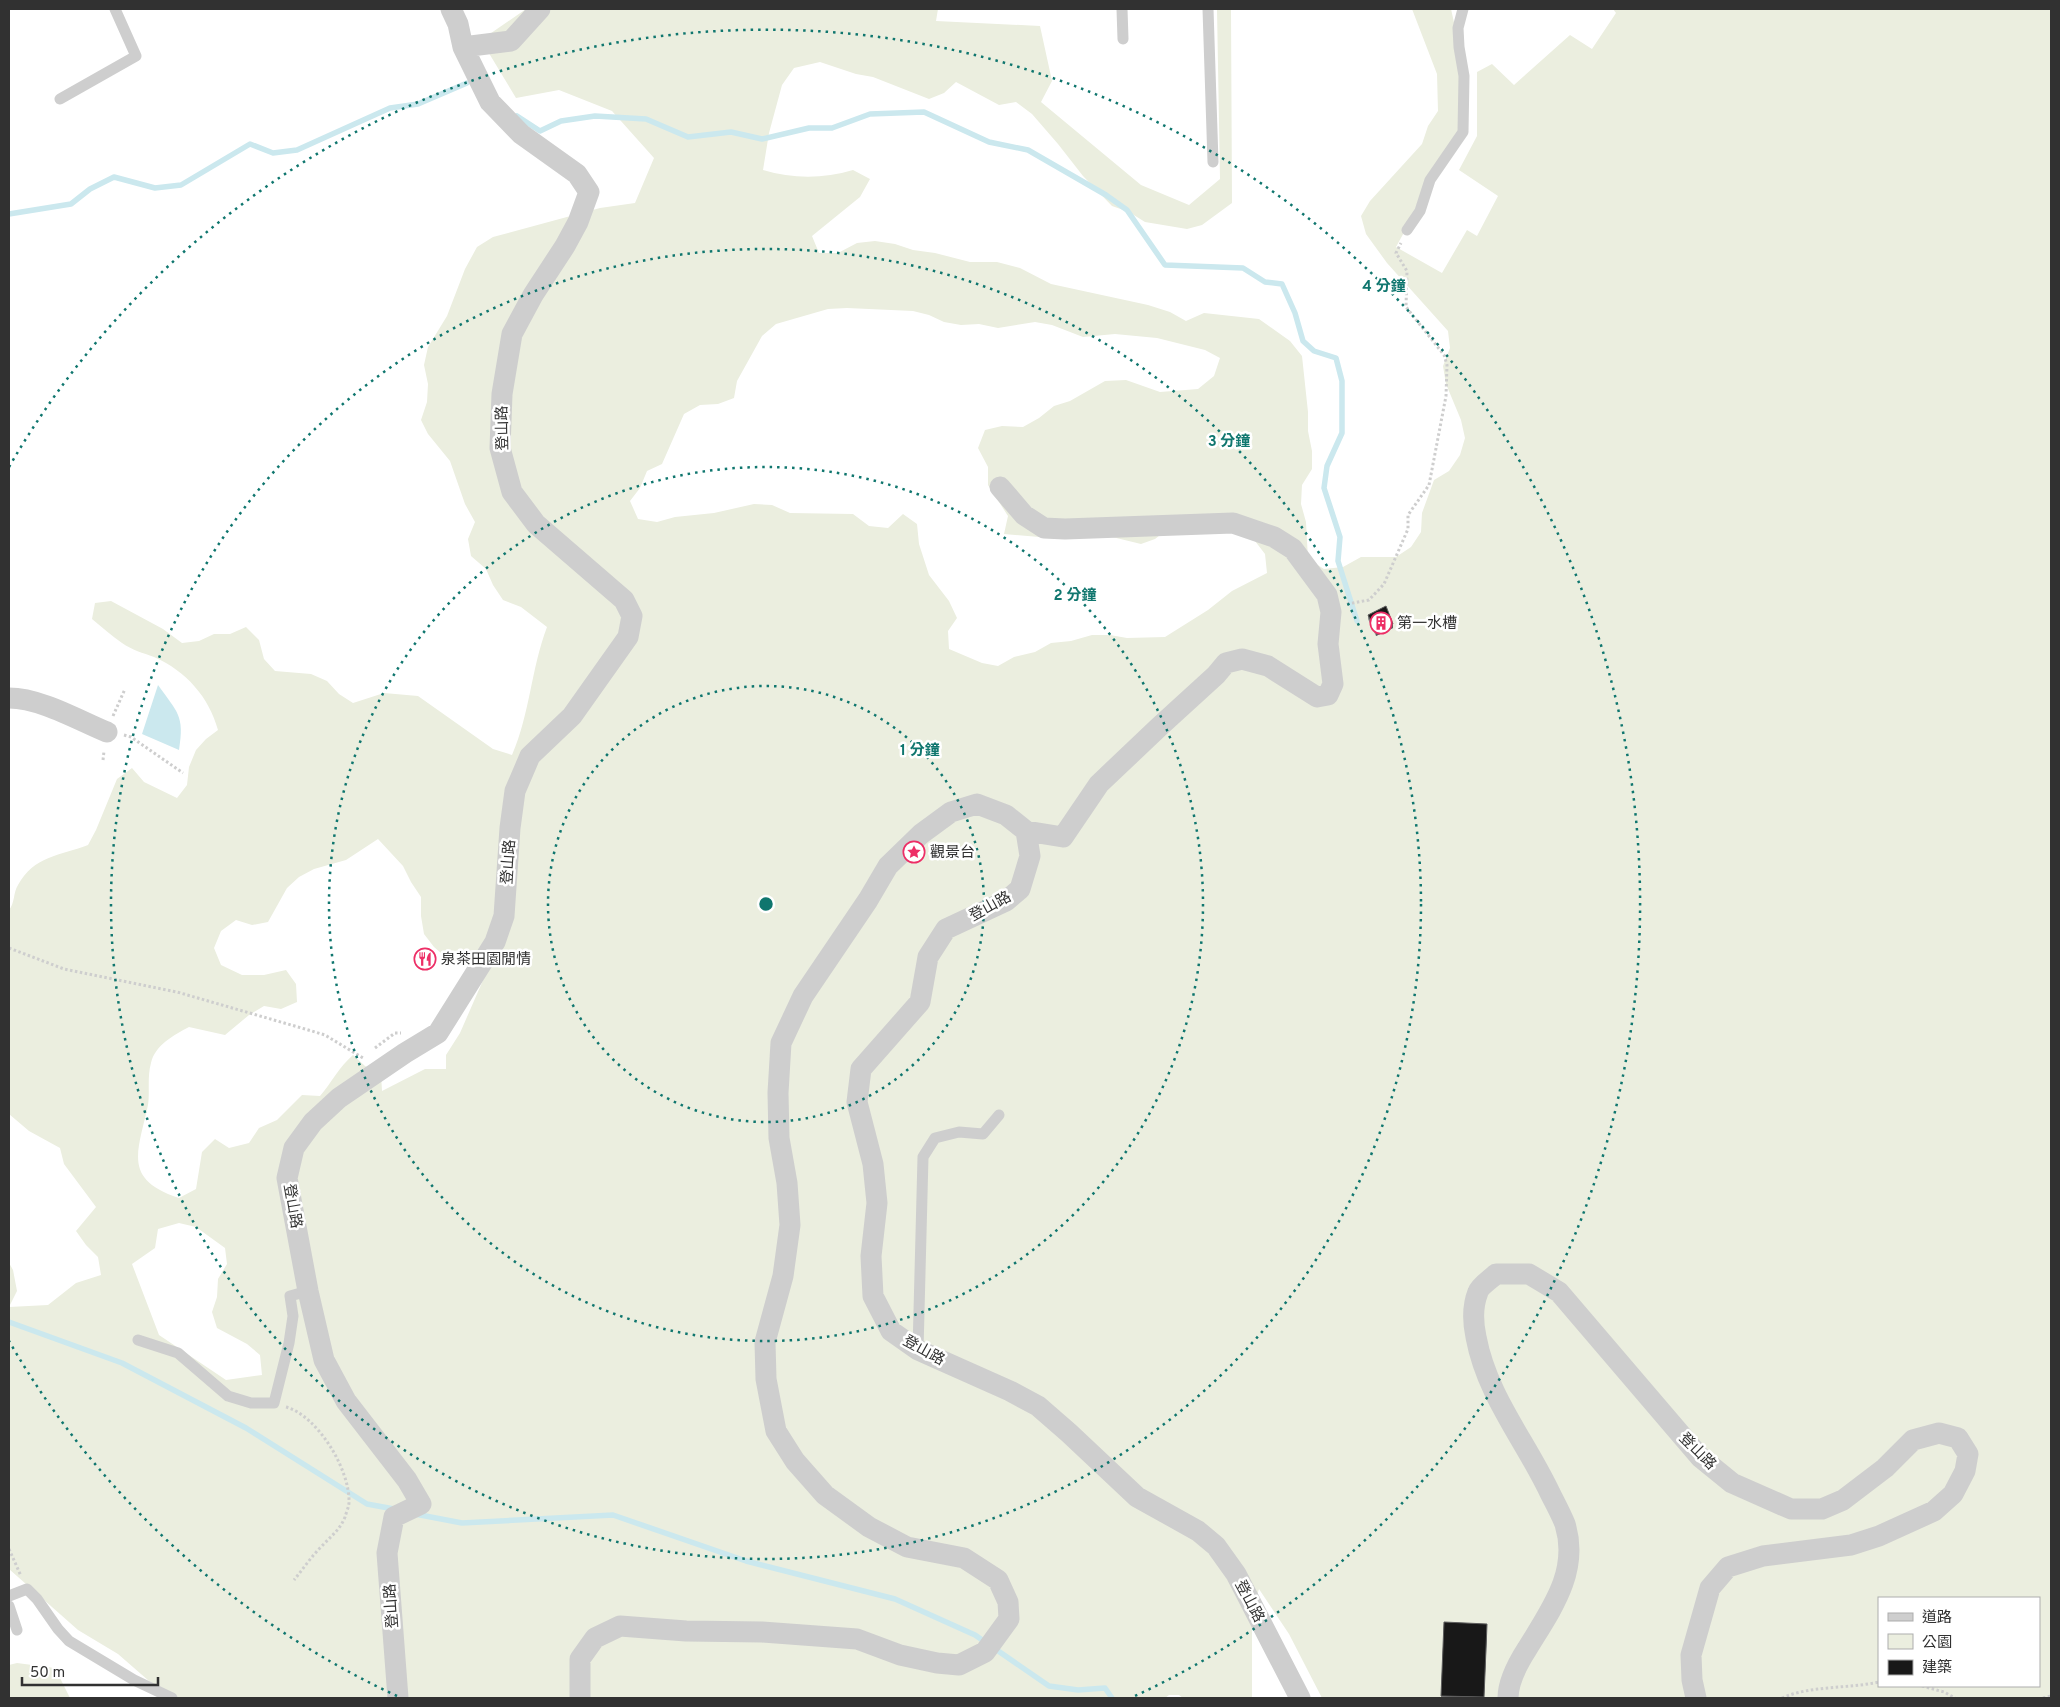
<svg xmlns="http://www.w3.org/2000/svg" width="2060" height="1707" font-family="Overpass,'Noto Sans TC',sans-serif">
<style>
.green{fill:#ebeedf;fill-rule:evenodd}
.water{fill:#cbe8ee}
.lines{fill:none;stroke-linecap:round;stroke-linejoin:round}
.stream{stroke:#cbe8ee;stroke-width:5.5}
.path{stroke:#cecece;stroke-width:3;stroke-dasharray:2.5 2.5;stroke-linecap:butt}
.service{stroke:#cecece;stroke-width:11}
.minor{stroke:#cecece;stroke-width:21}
.wall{fill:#8c8c8c}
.shaded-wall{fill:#5d5d5d}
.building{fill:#181818;stroke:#5d5d5d}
.ring{fill:none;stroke:#0f766e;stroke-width:2.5;stroke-dasharray:2.5 5}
.labels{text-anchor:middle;stroke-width:5;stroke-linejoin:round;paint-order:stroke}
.street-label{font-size:15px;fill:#313131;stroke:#fff}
.poi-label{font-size:15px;fill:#313131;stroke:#fff;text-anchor:start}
.centre{fill:#0f766e;stroke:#fff;stroke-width:2.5}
.ring-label{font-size:15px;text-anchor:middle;font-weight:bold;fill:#0f766e;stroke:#fff;stroke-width:5;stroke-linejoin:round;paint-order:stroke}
</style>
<rect width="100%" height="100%" fill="#fff"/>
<path class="green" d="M 526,9 L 938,9 L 936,21 L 1040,26 L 1052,81 L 1041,102 L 1141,185 L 1189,205 L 1220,179 L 1217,9 L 1231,9 L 1232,203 L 1202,225 L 1187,229 L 1145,222 L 1129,212 L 1112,206 L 1083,176 L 1058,144 L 1032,114 L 1016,102 L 999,105 L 956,82 L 944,93 L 929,99 L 873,77 L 856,74 L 820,62 L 794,68 L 782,85 L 769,133 L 763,170 C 793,179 823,179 853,170 L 870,179 L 860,197 L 812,236 L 819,253 L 838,253 L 857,243 L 875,241 L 895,244 L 913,250 L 935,253 L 970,262 L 997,262 L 1020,268 L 1051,284 L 1148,305 L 1170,312 L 1186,321 L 1204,313 L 1259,319 L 1290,341 L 1302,356 L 1308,412 L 1308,431 L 1312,451 L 1312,469 L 1302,485 L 1301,504 L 1306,522 L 1308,559 L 1324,569 L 1343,567 L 1361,557 L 1396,557 L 1411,547 L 1421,532 L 1422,513 L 1434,480 L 1449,471 L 1460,455 L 1465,438 L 1461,420 L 1446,384 L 1443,366 L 1450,348 L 1448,331 L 1387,263 L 1366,234 L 1361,216 L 1370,201 L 1422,144 L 1428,126 L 1438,111 L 1437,74 L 1412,9 L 1451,9 L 1461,54 L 1459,132 L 1396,247 L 1442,273 L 1467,230 L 1477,236 L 1498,196 L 1459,170 L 1477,136 L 1477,72 L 1492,64 L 1514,85 L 1570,35 L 1592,49 L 1616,13 L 1613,9 L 2051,9 L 2051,1698 L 1322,1698 L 1289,1634 L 1259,1589 L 1252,1611 L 1252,1698 L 1183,1698 L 1179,1695 L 1169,1695 L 1165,1698 L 179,1698 L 149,1681 L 118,1654 L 78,1630 L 9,1569 L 9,1307 L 48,1305 L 76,1283 L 101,1275 L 98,1257 L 86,1245 L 76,1231 L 96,1207 L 64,1164 L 60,1148 L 29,1131 L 9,1114 L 9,910 C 15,903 13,893 18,885 C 34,856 59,856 88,845 L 96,830 L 117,779 L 132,768 L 144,782 L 177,798 L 187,785 L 189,767 L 196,750 L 206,739 L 218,730 C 209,697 186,671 154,657 C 143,653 132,650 122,643 C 112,636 102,627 92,619 L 95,603 L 111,601 L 163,629 L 182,643 L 199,641 L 214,634 L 230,634 L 246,627 L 259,640 L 264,659 L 275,671 L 311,674 L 327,681 L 339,694 L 353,703 L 384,693 L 418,696 L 493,749 L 512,755 C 530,714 531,669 547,627 L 521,607 L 503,600 L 493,585 L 486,569 L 471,556 L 468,539 L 475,522 L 465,504 L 450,461 L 428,434 L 421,420 L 427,402 L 428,384 L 424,365 L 428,347 L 447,316 L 465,269 L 477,247 L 493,237 L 600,208 L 635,203 L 654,158 L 612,111 L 559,90 L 516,98 L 481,40 ZM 847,308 L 913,311 L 929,315 L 944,322 L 961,325 L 979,324 L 998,328 L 1035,322 L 1052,325 L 1083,337 L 1115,334 L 1157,338 L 1205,350 L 1220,358 L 1214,376 L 1198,389 L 1160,392 L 1126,380 L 1105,381 L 1070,401 L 1054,406 L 1039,418 L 1023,427 L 1002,426 L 985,430 L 978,448 L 988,467 L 988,485 L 1008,516 L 1004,534 L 1051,538 L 1104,535 L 1141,544 L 1155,539 L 1168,529 L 1221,523 L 1255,541 L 1265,554 L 1267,573 L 1232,591 L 1208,610 L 1165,637 L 1127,638 L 1110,635 L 1092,635 L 1071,641 L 1051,643 L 1035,652 L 1014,657 L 998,666 L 982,663 L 949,649 L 948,631 L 957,618 L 949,601 L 929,575 L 919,544 L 917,524 L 903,514 L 888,528 L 869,526 L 853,514 L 790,513 L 772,505 L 754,504 L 714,513 L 675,517 L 657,522 L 638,519 L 630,501 L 640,488 L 647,471 L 662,464 L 684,414 L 700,405 L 718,404 L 734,398 L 737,381 L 762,336 L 776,324 L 828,309 ZM 378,839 L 403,866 L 411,882 L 421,897 L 421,916 L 424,934 L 434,947 L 449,960 L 467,954 L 484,959 L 484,978 L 460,1033 L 446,1055 L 446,1069 L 425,1069 L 382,1091 L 381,1074 L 365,1066 L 353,1055 C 339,1067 332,1082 320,1096 L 302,1095 L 277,1120 L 259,1128 L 249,1143 L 229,1148 L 215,1139 L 202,1152 L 196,1189 L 179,1198 C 122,1179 138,1152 148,1105 C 150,1092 147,1077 151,1063 C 155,1045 174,1035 189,1027 L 225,1035 L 249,1015 L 264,1006 L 281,1009 L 297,1002 L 296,984 L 286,970 L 264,975 L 242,975 L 221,965 L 214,948 L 221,931 L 236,920 L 252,925 L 268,922 L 287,888 L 299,877 L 314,869 L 346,860 ZM 179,1223 L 196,1227 L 225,1248 L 227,1264 L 218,1279 L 217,1297 L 212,1312 L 217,1328 L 247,1344 L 260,1355 L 262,1375 L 226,1380 L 159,1335 L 132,1264 L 155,1248 L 158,1229 ZM 1879,1598 L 2039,1598 L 2039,1686 L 1879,1686 Z
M 9,1263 L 13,1270 L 17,1291 L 9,1307 Z
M 17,1663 L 55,1668 L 70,1698 L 9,1698 L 9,1665 Z"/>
<path class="water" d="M 158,685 C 177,712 185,715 179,750 L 142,734 Z"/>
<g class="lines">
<path class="stream" d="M 517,116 L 540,131 L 561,121 L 595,116 L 646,119 L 688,137 L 731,132 L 762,139 L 809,128 L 832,128 L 870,114 L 924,112 L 989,142 L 1028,150 L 1106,195 L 1127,210 L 1165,265 L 1243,268 L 1265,282 L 1282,284 L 1295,313 L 1303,341 L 1314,351 L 1336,358 L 1342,381 L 1342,433 L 1327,466 L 1324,488 L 1340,537 L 1338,561 L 1357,621
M 9,214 L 71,204 L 90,189 L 114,177 L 155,188 L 181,185 L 250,144 L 273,153 L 297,150 L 390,108 L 418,104 L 467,83
M 9,1322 L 122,1363 L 246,1428 L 367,1504 L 394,1509
M 415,1514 L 462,1523 L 613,1515 L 746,1561 L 895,1599 L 975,1635 L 1049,1686 L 1078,1690 L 1105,1688 L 1112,1698"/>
<path class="path" d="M 1347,604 L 1369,600 L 1384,584 L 1408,529 L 1408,515 L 1429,485 L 1446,396 L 1447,365 L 1444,355 L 1406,307 L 1407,271 L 1396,253 L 1401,243
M 113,716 L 125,689
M 124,735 L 131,737 L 183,773
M 103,760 L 104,751
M 9,948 L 64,969 L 177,992 L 305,1029 L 325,1035 L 363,1058 L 364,1056
M 375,1048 L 395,1033 L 401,1033
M 286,1407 C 318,1416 350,1470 349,1502 C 349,1507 346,1513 345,1517 C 340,1530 330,1537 321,1547 C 311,1557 303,1569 294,1580
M 9,1549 L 21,1576
M 1922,1686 L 1944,1692 L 1955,1698
M 1782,1698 C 1812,1685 1847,1689 1879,1682
M 2043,1698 L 2051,1696"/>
<path class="service" d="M 1122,9 L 1123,39
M 1208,9 L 1213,162
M 60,99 L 136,56 L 115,9
M 1407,230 L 1420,211 L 1430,180 L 1463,132 L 1464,76 L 1459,47 L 1458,28 L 1463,9
M 138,1340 L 178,1353 L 228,1396 L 251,1403 L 274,1403 L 289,1343 L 293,1316 L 290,1296 L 308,1291
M 918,1350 L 923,1157 L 935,1138 L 959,1132 L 983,1134 L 999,1115
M 9,1596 L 27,1589 L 37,1599 L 58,1629 L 69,1641 L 134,1680 L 172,1698
M 9,1606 L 17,1630"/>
<path class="minor" d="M 463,47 L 511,41 L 540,9
M 1000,487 L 1024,515 L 1044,528 L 1065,529 L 1233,523 L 1274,537 L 1293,549 L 1327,595 L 1331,612 L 1328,644 L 1333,684 L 1328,695 L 1317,697 L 1268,666 L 1242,659 L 1226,663 L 1216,675 L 1159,727 L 1099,784 L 1063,837 L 1026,831
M 9,698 C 40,698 78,720 107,732
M 398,1698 L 387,1553 L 394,1517 L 421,1504 L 407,1480 L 346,1401 L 324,1360 L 308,1291 L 287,1178 L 294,1148 L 313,1122 L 339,1098 L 405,1053 L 438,1033 L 495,942 L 504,916 L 510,828 L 515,791 L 530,756 L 572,716 L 628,637 L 632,616 L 624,600 L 536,524 L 512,492 L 500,448 L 502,394 L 512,334 L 533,295 L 565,246 L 578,222 L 589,192 L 577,174 L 521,134 L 490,102 L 463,47 L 458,24 L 451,9
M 580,1698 L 580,1659 L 595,1638 L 620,1626 L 686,1631 L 762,1632 L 857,1639 L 900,1655 L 937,1663 L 959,1665 L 985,1652 L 1009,1619 L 1008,1602 L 998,1580 L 964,1558 L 907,1547 L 869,1527 L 825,1495 L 795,1461 L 776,1431 L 766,1379 L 765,1342 L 783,1276 L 790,1225 L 787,1183 L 779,1138 L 778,1093 L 781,1043 L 803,996 L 868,900 L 888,866 L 921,834 L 951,812 L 977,804 L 1006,815 L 1026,831 L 1030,856 L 1020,889 L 1006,901 L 946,929 L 928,957 L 920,1002 L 861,1069 L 857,1102 L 873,1164 L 877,1203 L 871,1256 L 873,1296 L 891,1331 L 918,1350 L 1010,1391 L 1038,1406 L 1069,1433 L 1137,1497 L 1198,1531 L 1216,1546 L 1236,1574 L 1300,1698
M 1508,1698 C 1508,1681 1518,1663 1527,1649 C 1550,1611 1580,1572 1565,1524 C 1561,1514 1555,1503 1550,1493 C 1525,1440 1487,1396 1476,1337 C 1473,1323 1472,1307 1478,1292 C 1480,1286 1491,1279 1496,1274 L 1529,1274 L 1559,1292 L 1700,1457 L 1732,1483 L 1791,1509 L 1822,1509 L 1843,1500 L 1885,1468 L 1913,1440 L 1939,1433 L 1958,1438 L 1968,1454 L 1965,1471 L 1953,1494 L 1934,1511 L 1879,1536 L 1851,1545 L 1763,1556 L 1728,1567 L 1710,1588 L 1691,1655 L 1692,1680 L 1696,1698"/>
</g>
<path class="wall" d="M 1368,615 L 1393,628 L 1376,636 L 1368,619 Z
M 1444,1622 L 1487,1634 L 1484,1698 L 1441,1698 Z"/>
<path class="shaded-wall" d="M 1393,624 L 1393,628 L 1376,636 L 1376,632 Z"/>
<path class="building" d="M 1386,606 L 1393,624 L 1376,632 L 1368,615 Z
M 1444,1622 L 1487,1624 L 1484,1697 L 1441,1696 Z"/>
<g class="ring">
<circle cx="766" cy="904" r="218"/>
<circle cx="766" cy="904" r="437"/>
<circle cx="766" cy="904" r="655"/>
<path d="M397 1696A874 874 0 0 1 9 1341M9 467A874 874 0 1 1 1135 1696"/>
</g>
<defs>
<g id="building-ring" transform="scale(1.125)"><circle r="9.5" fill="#fff" stroke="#ed2e66" stroke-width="1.5"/><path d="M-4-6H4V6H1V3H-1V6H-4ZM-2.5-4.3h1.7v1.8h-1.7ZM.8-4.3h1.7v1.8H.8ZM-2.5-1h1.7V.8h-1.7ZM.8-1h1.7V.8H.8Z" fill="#ed2e66"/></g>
<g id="sight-ring" transform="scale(1.125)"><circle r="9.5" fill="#fff" stroke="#ed2e66" stroke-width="1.5"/><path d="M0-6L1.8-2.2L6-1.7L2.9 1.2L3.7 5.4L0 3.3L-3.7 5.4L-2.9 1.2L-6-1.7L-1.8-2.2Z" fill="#ed2e66"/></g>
<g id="restaurant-ring" transform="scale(1.125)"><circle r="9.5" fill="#fff" stroke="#ed2e66" stroke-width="1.5"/><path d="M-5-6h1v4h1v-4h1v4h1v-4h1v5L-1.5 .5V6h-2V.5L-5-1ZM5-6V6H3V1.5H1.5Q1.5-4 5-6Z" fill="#ed2e66"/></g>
</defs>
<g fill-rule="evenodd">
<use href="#building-ring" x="1381" y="623"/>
<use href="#sight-ring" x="914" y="852"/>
<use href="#restaurant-ring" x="425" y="959"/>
</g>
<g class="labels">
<g class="street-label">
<text transform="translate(502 428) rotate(-91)" y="5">登山路</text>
<text transform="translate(508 862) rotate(-86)" y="5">登山路</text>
<text transform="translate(990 906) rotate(-29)" y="5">登山路</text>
<text transform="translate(293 1206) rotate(80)" y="5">登山路</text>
<text transform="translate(924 1350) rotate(29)" y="5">登山路</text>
<text transform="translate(1698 1451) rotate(45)" y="5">登山路</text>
<text transform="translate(1250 1601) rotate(62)" y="5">登山路</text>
<text transform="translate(391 1606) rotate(-94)" y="5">登山路</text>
</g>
<g class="poi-label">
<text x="1397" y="628">第一水槽</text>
<text x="930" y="857">觀景台</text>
<text x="441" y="964">泉茶田園閒情</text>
</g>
</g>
<circle cx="766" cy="904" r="8" class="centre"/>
<g class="ring-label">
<text x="1384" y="291">4 分鐘</text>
<text x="1229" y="446">3 分鐘</text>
<text x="1075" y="600">2 分鐘</text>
<text x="920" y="755">1 分鐘</text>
</g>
<rect width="2060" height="1707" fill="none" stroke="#313131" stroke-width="20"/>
<rect x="1878" y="1597" width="162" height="90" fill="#ffffff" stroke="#adadad"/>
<rect x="1888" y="1613" width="25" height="8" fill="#cecece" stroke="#adadad"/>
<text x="1922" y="1622" font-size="15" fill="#313131">道路</text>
<rect x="1888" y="1634" width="25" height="15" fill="#ebeedf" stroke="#adadad"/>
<text x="1922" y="1647" font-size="15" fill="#313131">公園</text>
<rect x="1888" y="1660" width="25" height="15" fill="#181818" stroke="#adadad"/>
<text x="1922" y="1672" font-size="15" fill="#313131">建築</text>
<path d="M22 1677v8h136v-8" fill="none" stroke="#313131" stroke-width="2.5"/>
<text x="30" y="1677" font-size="15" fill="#313131" stroke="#ffffff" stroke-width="4" paint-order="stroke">50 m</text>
</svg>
